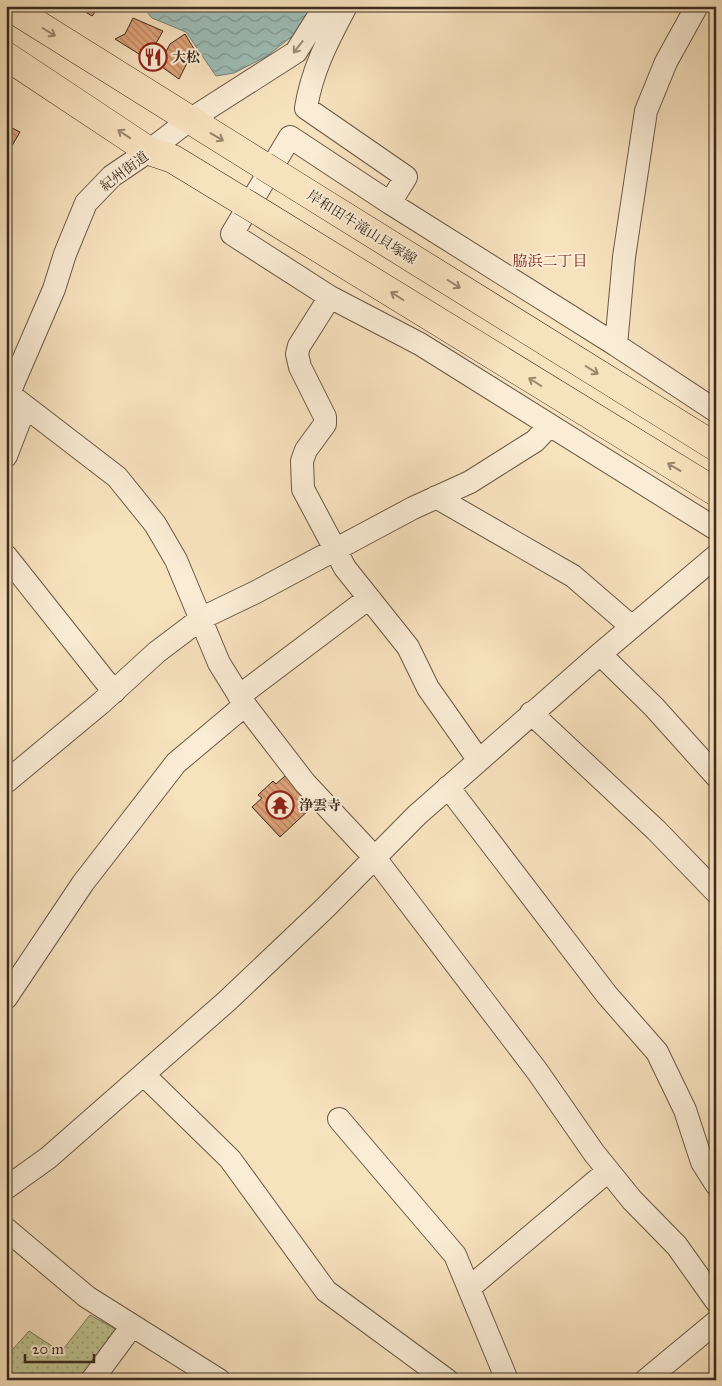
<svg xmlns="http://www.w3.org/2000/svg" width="722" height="1386" font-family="'IM FELL Great Primer','Noto Serif JP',serif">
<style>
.park{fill:url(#park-dots);stroke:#7c7658}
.water{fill:url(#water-waves);stroke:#76827a}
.building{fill:url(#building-back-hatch);stroke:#3a2a1e}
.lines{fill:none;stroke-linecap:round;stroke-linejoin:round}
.minor-casing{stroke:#695846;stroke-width:24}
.major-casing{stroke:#3a2a1e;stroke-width:29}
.minor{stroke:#faecd5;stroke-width:22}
.major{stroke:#f7e2be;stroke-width:28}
.major-bridge-casing{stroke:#3a2a1e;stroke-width:29;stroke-linecap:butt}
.major-bridge{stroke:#f7e2be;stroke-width:28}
.oneway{stroke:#98866e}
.oneway2{stroke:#9a8b7a}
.labels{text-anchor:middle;stroke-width:4;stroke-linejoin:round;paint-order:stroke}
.poi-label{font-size:14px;font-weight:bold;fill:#3a2a1e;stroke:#faecd5;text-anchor:start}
.street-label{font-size:14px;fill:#3a2a1e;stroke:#faecd5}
.neighbourhood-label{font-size:15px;fill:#7a1f14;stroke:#faecd5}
</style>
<defs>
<pattern id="park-dots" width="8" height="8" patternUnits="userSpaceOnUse" patternTransform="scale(1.25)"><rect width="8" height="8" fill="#bec391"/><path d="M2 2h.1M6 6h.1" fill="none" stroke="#9b9f76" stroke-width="1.8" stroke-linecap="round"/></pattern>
<pattern id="water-waves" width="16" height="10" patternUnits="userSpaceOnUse" patternTransform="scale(1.25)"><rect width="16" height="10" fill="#9ebdb7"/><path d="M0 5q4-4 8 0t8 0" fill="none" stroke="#829a94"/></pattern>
<pattern id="building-back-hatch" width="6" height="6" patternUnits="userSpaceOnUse" patternTransform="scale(1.25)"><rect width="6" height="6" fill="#dfa37a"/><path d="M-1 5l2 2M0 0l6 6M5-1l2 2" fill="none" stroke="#b68563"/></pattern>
</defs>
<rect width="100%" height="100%" fill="#f7e2be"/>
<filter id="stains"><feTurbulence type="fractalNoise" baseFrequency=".004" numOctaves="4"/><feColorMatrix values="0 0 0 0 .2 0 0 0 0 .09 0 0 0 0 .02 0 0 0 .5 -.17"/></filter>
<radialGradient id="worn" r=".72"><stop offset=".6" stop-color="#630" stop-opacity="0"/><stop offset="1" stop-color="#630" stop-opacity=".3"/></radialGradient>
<path class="park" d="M 90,1315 L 119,1331 L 81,1380 L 6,1380 L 6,1357 L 29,1331 L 61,1352 Z"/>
<path class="water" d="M 142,6 L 313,6 L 300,30 L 267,56 L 234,73 L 216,76 L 186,32 L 152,18 Z"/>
<path class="building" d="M 76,6 L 100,6 L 92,16 Z
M 133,18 L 163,31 L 147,59 L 115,39 L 125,34 Z
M 185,34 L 197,54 L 189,59 L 179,79 L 159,65 L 170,44 Z
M 6,125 L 20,132 L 6,156 Z
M 285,776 L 313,806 L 280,837 L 252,807 L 262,798 L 258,795 L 273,781 L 276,784 Z"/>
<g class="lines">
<g class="minor-casing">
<path id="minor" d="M 346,6 C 328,40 312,70 306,108 L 406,177 L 390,203
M 697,6 L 666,62 L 646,111 L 624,257 L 616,345 L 716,411
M 330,297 L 299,346 L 297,354 L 300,367 L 325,417 L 325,424 L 306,450 L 302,461 L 303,489 L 345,568 L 408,647 L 428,688 L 478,759
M 616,345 L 390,203 L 290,137 L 232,234 L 330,297 L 420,344 L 716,529
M 9,394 L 117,477 L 155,524 L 176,560 L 219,663 L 245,705 L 305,783 L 375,858 L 537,1071 L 594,1153 L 632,1200 L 677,1246 L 716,1301
M 6,400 L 54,289 L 65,254 L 86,203 L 112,176 L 149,151 L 188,121 L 296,52 L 325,6
M 6,456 L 25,407
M 436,497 L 573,576 L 632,627
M 6,556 L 114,692
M 600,654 L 654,707 L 716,776
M 239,696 L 369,598
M 531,713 L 656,830 L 716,892
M 6,782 L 101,703 L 157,652 L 202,618 L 256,592 L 413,508 L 470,482 L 535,441 L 549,426
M 448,787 L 607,995 L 657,1052 L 685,1110 L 702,1162 L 716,1184
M 6,998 L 83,883 L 176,763 L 245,705
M 144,1075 L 230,1159 L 326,1291 L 447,1380
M 339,1119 L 455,1255 L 507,1380
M 6,1188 L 48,1158 L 227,1001 L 325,908 L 417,815 L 600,654 L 716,556
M 6,1229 L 87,1297 L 219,1380
M 469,1288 L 608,1171
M 92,1380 L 132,1326
M 646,1380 L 716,1322"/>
</g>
<g class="major-casing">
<path id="major" d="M 8,6 L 264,166
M 6,56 L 149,151 L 173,159 L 242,201"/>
</g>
<use href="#minor" class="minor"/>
<use href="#major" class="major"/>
<g class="major-bridge-casing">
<path id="major-bridge" d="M 264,166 L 716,447
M 242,201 L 716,492"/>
</g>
<use href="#major-bridge" class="major-bridge"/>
</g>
<defs><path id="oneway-shaft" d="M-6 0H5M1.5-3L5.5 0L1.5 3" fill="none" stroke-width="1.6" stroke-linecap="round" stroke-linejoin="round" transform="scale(1.25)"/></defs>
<g class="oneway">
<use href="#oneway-shaft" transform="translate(49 32) rotate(32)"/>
<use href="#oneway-shaft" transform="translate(124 134) rotate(-146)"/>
<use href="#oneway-shaft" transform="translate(217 137) rotate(31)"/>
<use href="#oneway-shaft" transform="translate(454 284) rotate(32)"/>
<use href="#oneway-shaft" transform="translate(397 296) rotate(-148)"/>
<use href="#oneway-shaft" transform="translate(592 370) rotate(32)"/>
<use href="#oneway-shaft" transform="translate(535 382) rotate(-148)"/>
<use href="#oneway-shaft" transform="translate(674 467) rotate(-149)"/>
</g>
<use class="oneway2" href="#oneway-shaft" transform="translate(298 47) rotate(128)"/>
<defs>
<g id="restaurant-ring" transform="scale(1.4375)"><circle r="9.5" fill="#faecd5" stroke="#8f2418" stroke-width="1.5"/><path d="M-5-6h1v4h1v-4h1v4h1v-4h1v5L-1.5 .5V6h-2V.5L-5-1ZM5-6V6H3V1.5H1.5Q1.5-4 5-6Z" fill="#8f2418"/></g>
<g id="temple-ring" transform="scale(1.4375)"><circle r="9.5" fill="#faecd5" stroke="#8f2418" stroke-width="1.5"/><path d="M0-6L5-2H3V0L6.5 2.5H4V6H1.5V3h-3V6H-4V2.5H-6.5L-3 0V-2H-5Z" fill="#8f2418"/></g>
</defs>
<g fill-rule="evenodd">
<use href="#restaurant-ring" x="153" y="57"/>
<use href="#temple-ring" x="280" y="805"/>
</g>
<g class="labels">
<g class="poi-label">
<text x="172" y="62">大松</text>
<text x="299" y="810">浄雲寺</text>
</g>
<g class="street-label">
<text transform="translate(124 171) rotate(-37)" y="5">紀州街道</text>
<text transform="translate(362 227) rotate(32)" y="5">岸和田牛滝山貝塚線</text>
</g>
<g class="neighbourhood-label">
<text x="550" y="266">脇浜二丁目</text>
</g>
</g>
<rect width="722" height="1386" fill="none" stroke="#f7e2be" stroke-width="25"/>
<rect x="8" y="8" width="707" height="1371" fill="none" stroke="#3a2a1e" stroke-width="2.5"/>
<rect x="12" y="12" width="697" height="1361" fill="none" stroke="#3a2a1e"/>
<path d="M25 1354v8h69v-8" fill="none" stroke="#3a2a1e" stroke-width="2.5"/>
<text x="32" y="1354" font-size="15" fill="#3a2a1e" stroke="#faecd5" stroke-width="4" paint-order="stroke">20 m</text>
<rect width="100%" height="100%" filter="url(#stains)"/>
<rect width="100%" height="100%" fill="url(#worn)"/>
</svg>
